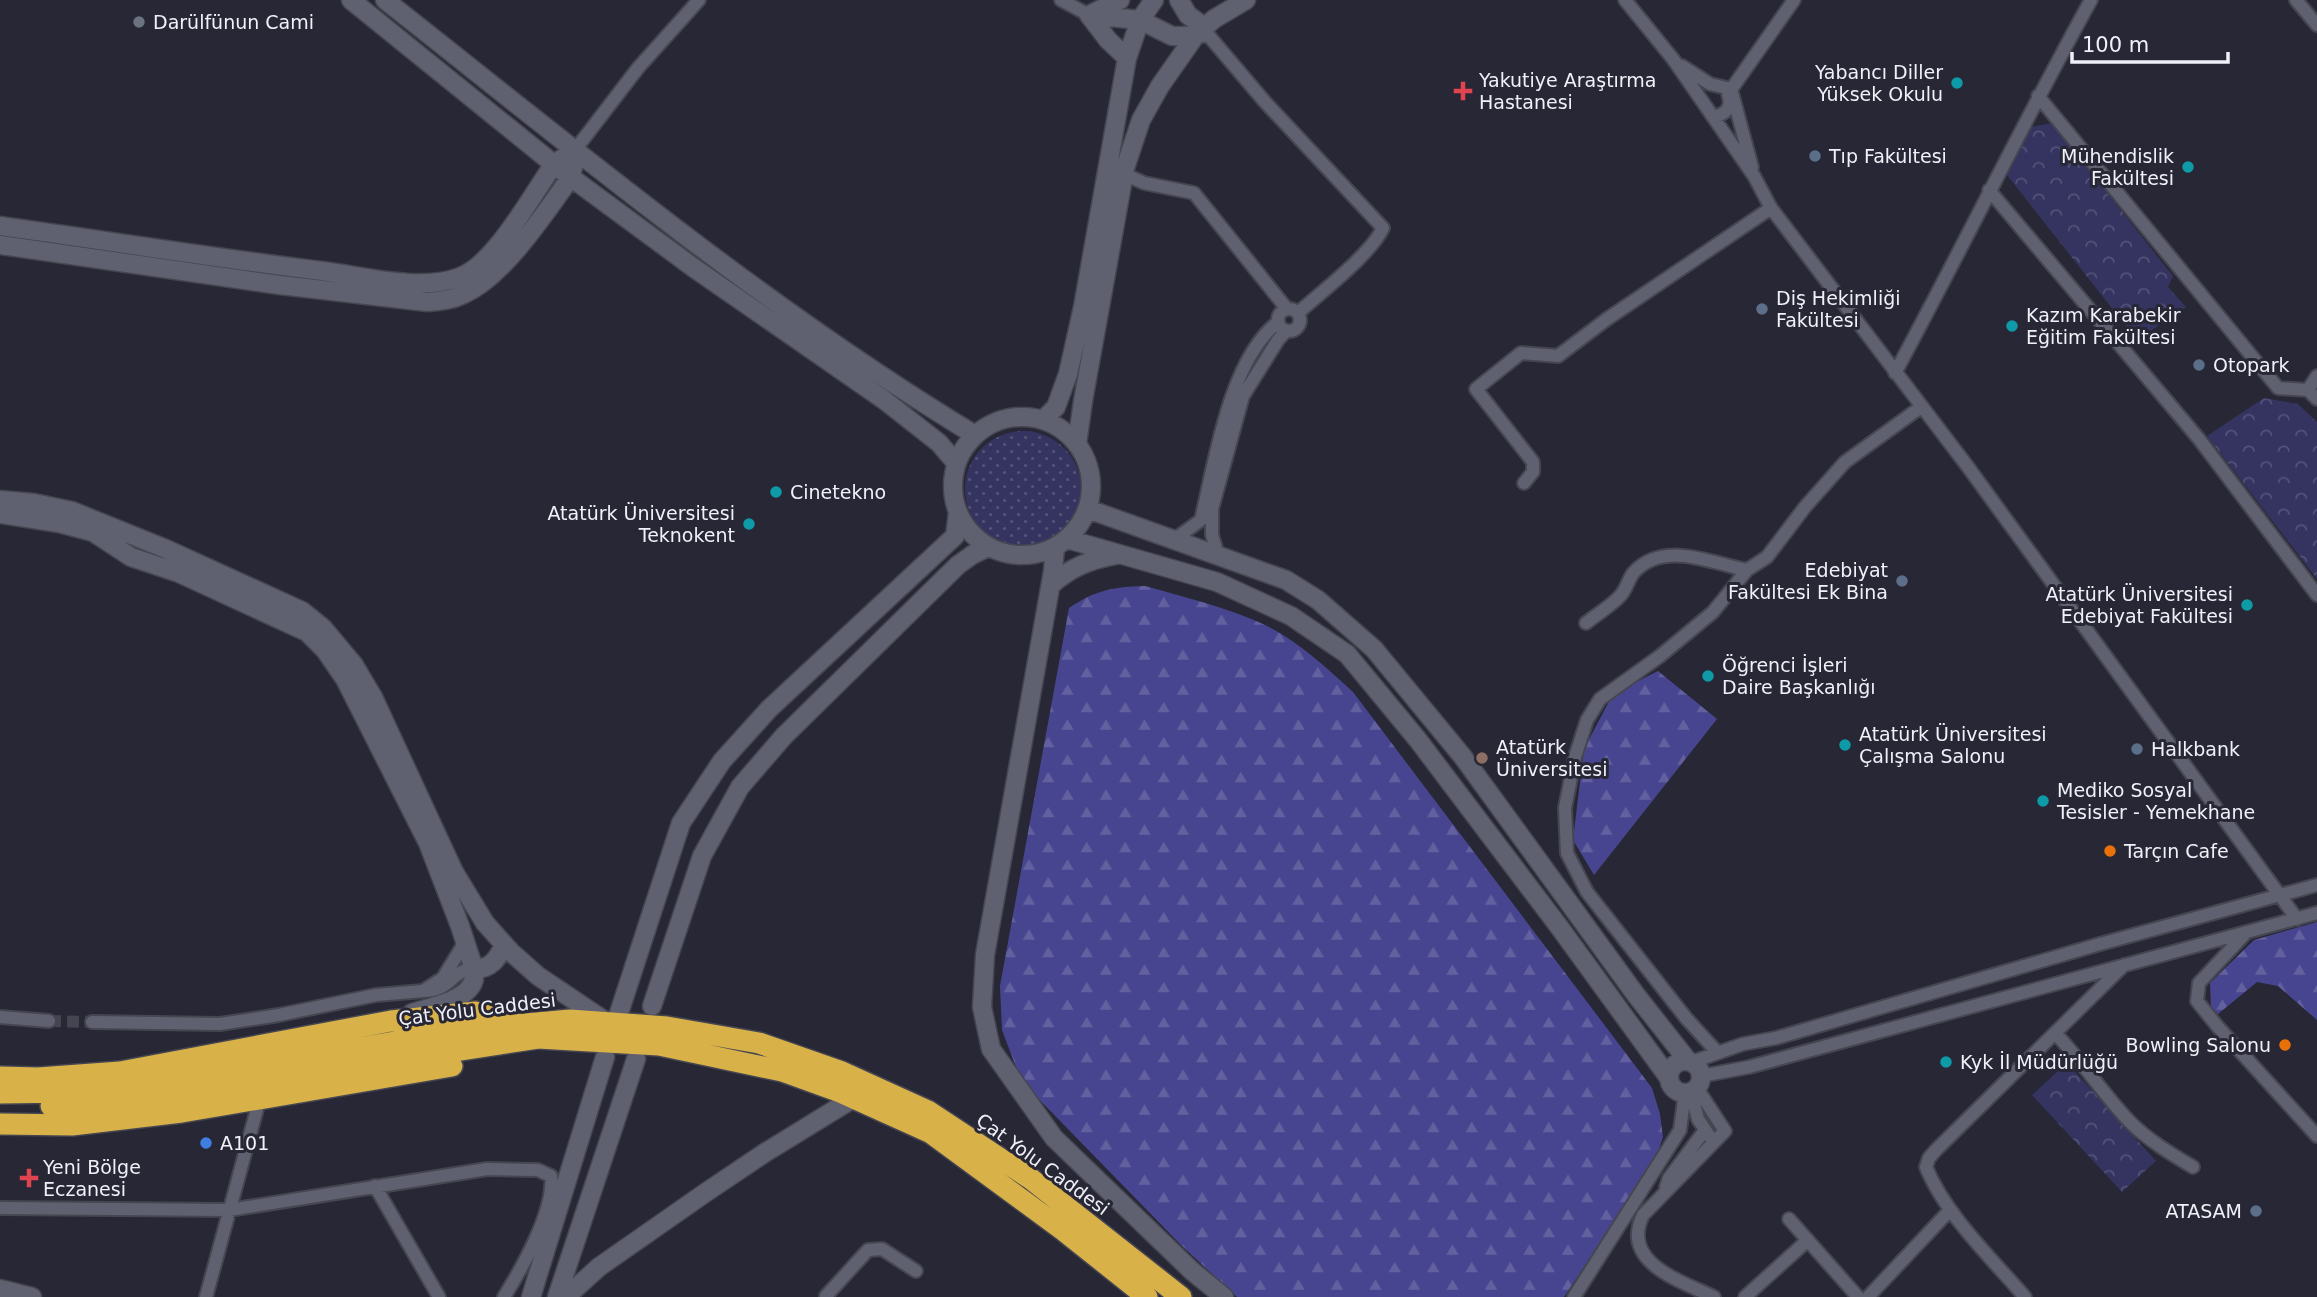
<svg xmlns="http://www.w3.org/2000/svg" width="2317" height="1297" font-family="'DejaVu Sans',sans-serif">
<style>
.grass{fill:url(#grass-dots)}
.forest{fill:url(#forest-firs)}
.park{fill:url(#park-crowns)}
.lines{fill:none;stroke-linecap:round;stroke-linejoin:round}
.street-tunnel{stroke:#454552;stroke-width:12;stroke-dasharray:12 6;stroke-linecap:butt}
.street-casing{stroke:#464651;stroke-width:16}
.secondary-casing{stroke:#464651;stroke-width:21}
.highway-casing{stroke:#464651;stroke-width:24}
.street{stroke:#606170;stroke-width:12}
.secondary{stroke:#606170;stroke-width:18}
.highway{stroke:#d8b148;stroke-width:21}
.worship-dot{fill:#6b7280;stroke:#272735;stroke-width:2.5}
.culture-dot{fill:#0f9aa8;stroke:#272735;stroke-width:2.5}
.health-dot{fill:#e0444e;stroke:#272735;stroke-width:2.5}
.service-dot{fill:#5c6f8a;stroke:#272735;stroke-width:2.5}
.education-dot{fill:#8d6e63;stroke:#272735;stroke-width:2.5}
.food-dot{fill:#e8710a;stroke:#272735;stroke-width:2.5}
.shop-dot{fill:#3f7fe0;stroke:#272735;stroke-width:2.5}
.labels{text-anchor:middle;stroke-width:6;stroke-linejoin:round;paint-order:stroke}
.poi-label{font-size:19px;fill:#f0f0f9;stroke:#272735;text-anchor:start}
.street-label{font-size:19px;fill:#f0f0f9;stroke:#272735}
</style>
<defs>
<pattern id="grass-dots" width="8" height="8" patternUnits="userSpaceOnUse" patternTransform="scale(1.75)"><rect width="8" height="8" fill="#353461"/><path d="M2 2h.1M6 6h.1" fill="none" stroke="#535278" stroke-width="1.8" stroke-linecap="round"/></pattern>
<pattern id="forest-firs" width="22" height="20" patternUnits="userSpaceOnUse" patternTransform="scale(1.75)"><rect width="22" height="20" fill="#484590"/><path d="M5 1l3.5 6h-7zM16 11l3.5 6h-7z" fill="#6360a0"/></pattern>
<pattern id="park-crowns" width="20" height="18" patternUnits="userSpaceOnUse" patternTransform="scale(1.75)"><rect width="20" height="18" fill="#353461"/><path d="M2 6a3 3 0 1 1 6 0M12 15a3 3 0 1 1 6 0" fill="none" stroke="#535278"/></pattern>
</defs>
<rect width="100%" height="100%" fill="#272735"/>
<path class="grass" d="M965 489a58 58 0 1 1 116 0a58 58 0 1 1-116 0Z"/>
<path class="forest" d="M 1145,586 C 1184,597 1226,607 1263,624 C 1297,640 1326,667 1353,692 L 1652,1088 L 1660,1114 L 1663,1137 L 1655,1160 L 1564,1297 L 1237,1297 L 1181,1245 L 1028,1088 L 1016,1067 L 1002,1030 L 1000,986 L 1069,608 C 1096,590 1112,587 1145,586 Z
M 1658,671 L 1717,719 L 1594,875 L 1573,840 L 1584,749 L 1613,694 Z
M 2317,922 L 2317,1020 L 2278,986 L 2257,982 L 2218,1014 L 2211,1008 L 2210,983 L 2254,940 Z"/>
<path class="park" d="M 2052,123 L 2173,276 L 2168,287 L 2186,307 L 2137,340 L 2003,170 L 2025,128 Z
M 2264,398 L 2298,404 L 2317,422 L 2317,579 L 2207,436 Z
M 2067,1063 L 2156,1161 L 2122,1192 L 2032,1095 Z"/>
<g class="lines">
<path class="street-tunnel" d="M 49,1021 L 92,1022"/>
<g class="street-casing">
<path id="street" d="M 1061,0 L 1089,15
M 1625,0 L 1673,59 L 1754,176 L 1771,208 L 1968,467 L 2297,919
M 2296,0 L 2317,25
M 1195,36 L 1209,36 L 1265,102 L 1383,228 C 1370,255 1321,292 1298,313
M 1682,66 L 1710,84 L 1731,89 L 1752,167
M 2038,96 L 2278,388 L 2308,390 L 2317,399
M 1713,117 C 1726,114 1733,108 1728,94 L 1794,0
M 575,150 L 638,68 L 699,0
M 1124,174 L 1144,183 L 1194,193 L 1287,309
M 1989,190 L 2199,439 L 2317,595
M1278 320a11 11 0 1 1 22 0a11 11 0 1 1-22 0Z
M 1895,373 C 1962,249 2023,123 2091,0
M 2308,390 L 2317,376
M 1524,483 L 1533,472 L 1533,462 L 1476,389 L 1521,353 L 1558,356 L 1607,319 L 1771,208
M 1175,539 L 1201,520 C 1215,462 1229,360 1278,322
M 1218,555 L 1212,535 L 1212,509 L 1243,396 L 1278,340 L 1286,331
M 1586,623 C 1597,614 1611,606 1620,596 C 1627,589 1628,579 1634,572 C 1664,540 1711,563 1747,570 L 1767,557 L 1805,507 L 1845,462 L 1921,407
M 2245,934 L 2199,983 L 2197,1001 L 2218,1027 L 2317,1136
M 465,942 L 443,978 L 423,991 C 452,991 450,970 474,969
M 0,1017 L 49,1021
M 92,1022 L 220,1024 L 279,1015 L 376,995 L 423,991
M 2055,1033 C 2082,1061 2103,1094 2130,1122 C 2148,1140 2171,1154 2193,1167
M 1717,1052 L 1686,1018 L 1587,892 L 1567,853 L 1565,808 L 1575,757 L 1587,720 L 1600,699 L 1660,656 L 1713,612 L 1747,570
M 1692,1062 L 1743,1044 L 1776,1038 L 2100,944 L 2317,885
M 1701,1076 L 1749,1067 L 2317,913
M 1697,1088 L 1725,1131 L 1643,1215 C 1620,1263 1681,1281 1714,1297
M 1691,1092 L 1698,1119 L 1710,1137
M 375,1186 L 439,1297
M 1666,1187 L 1669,1178 L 1705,1130
M 0,1208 L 229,1210 L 487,1169 L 538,1170 L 551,1176 C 555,1210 522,1268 504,1297
M 1789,1219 L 1858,1297
M 826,1296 L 868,1250 L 882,1249 L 916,1271
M 206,1297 L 257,1109 L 255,1100
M 1574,1297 L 1680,1130 L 1685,1093
M 1745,1297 L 1808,1240
M 1868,1297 L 1950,1210
M 2025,1297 C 1992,1259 1945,1214 1926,1167 L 1929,1158 L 1936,1150 L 2124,965"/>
</g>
<g class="secondary-casing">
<path id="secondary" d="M 351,0 L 561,170 L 694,268 L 883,399 L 939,443 L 956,463
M 385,0 C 577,151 765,308 975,435
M 1179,0 L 1188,15 L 1204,27
M 1089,15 L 1140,20 L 1172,36 L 1195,36
M 1089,15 L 1108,40 L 1127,58
M 1089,15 L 1120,0
M 0,226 C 108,241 215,258 322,271 C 363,276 421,292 460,277 C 495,264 532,195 554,164 L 563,158
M 0,245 L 280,285 L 427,302 C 440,301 452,300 464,294 C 504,276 545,213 571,177 L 573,167
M953 486a69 69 0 1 1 138 0a69 69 0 1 1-138 0Z
M 1043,420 L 1056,407 L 1068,374 L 1083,307 L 1127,58 L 1140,20 L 1154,0
M 1077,444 L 1083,401 L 1125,168 L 1141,120 L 1160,86 L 1195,36 L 1214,19 L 1246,0
M 0,500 L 34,503 L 72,511 L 166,549 L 302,611 L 323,628 L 354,665 L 373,697 L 454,872 L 485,923 L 511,952 L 538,976 L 608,1023
M 1088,509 L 1286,580 L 1318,600 L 1374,649 L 1463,757 L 1636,995 L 1688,1061
M 0,514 L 59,523 L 93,532 L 131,557 L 179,573 L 307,632 L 325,650 L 345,679 L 428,843 L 460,926 L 474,969 C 480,999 434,1006 412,1013
M 1067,539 L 1217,582 L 1291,616 L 1347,654 L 1418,740 L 1560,928 L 1669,1078
M 1055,547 L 1053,571 L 985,955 L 982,1007 L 991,1049 L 1054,1138 L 1192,1271 L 1224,1297
M 1051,585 C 1071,567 1090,560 1116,555
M 474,969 C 491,969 498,959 504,944
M 652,1006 L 702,856 L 740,787 L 784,736 L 958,565 L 972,555 L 988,547
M 619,1013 L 681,823 L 722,761 L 769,709 L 955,536 L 958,512
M1669 1077a16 16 0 1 1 32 0a16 16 0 1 1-32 0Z
M 0,1289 L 32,1297
M 531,1297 L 605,1057
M 557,1297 L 636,1059
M 566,1297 L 599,1267 L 705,1193 L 766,1152 L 854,1098"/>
</g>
<g class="highway-casing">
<path id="highway" d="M 0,1077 L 38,1078 L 120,1072 L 391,1021 L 476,1012 L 508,1021
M 0,1093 L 72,1092 L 265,1065 L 467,1029 L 570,1020 L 667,1027 L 759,1043 L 842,1072 L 928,1111 L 1031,1179 L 1181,1297
M 51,1106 L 86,1105 L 253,1082 L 538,1038 L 659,1045 L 782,1071 L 840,1092 L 931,1133 L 1063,1230 L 1147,1297
M 0,1124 L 72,1125 L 182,1112 L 452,1066"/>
</g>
<use href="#street" class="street"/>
<use href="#secondary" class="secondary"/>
<use href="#highway" class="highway"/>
</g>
<circle class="worship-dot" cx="139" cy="22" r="7"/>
<g class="culture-dot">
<circle cx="1957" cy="83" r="7"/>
<circle cx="2188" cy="167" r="7"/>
<circle cx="2012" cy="326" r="7"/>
<circle cx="776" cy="492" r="7"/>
<circle cx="749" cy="524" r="7"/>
<circle cx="2247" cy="605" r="7"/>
<circle cx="1708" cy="676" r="7"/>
<circle cx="1845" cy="745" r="7"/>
<circle cx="2043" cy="801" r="7"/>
<circle cx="1946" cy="1062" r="7"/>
</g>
<g class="health-dot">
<path d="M1459.5 80.5h7v7h7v7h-7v7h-7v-7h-7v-7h7z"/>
<path d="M25.5 1167.5h7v7h7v7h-7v7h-7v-7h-7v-7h7z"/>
</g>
<g class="service-dot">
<circle cx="1815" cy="156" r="7"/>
<circle cx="1762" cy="309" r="7"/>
<circle cx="2199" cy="365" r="7"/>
<circle cx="1902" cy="581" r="7"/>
<circle cx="2137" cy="749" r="7"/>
<circle cx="2256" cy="1211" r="7"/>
</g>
<circle class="education-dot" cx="1482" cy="758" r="7"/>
<g class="food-dot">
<circle cx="2110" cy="851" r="7"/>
<circle cx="2285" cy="1045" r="7"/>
</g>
<circle class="shop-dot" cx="206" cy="1143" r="7"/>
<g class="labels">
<g class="poi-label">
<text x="153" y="29">Darülfünun Cami</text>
<text x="1943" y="79" text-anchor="end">Yabancı Diller<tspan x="1943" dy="22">Yüksek Okulu</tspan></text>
<text x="1479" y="87">Yakutiye Araştırma<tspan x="1479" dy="22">Hastanesi</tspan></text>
<text x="1829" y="163">Tıp Fakültesi</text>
<text x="2174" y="163" text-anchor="end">Mühendislik<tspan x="2174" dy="22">Fakültesi</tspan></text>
<text x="1776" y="305">Diş Hekimliği<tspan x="1776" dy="22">Fakültesi</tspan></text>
<text x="2026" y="322">Kazım Karabekir<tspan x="2026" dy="22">Eğitim Fakültesi</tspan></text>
<text x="2213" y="372">Otopark</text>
<text x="790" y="499">Cinetekno</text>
<text x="735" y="520" text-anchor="end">Atatürk Üniversitesi<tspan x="735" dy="22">Teknokent</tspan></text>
<text x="1888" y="577" text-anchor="end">Edebiyat<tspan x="1888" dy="22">Fakültesi Ek Bina</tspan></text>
<text x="2233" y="601" text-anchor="end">Atatürk Üniversitesi<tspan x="2233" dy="22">Edebiyat Fakültesi</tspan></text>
<text x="1722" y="672">Öğrenci İşleri<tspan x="1722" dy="22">Daire Başkanlığı</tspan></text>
<text x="1859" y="741">Atatürk Üniversitesi<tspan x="1859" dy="22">Çalışma Salonu</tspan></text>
<text x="1496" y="754">Atatürk<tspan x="1496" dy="22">Üniversitesi</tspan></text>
<text x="2151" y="756">Halkbank</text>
<text x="2057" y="797">Mediko Sosyal<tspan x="2057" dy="22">Tesisler - Yemekhane</tspan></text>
<text x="2124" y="858">Tarçın Cafe</text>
<text x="2271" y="1052" text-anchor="end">Bowling Salonu</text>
<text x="1960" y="1069">Kyk İl Müdürlüğü</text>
<text x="220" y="1150">A101</text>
<text x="43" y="1174">Yeni Bölge<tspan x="43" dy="22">Eczanesi</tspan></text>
<text x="2242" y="1218" text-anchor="end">ATASAM</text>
</g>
<g class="street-label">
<text transform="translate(477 1009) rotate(-7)" y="7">Çat Yolu Caddesi</text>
<text transform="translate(1043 1164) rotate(36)" y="7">Çat Yolu Caddesi</text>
</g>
</g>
<path d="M2072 52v10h156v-10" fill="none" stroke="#f0f0f9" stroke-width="3.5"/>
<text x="2082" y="52" font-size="21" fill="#f0f0f9" stroke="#272735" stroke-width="5" paint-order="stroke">100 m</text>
</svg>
